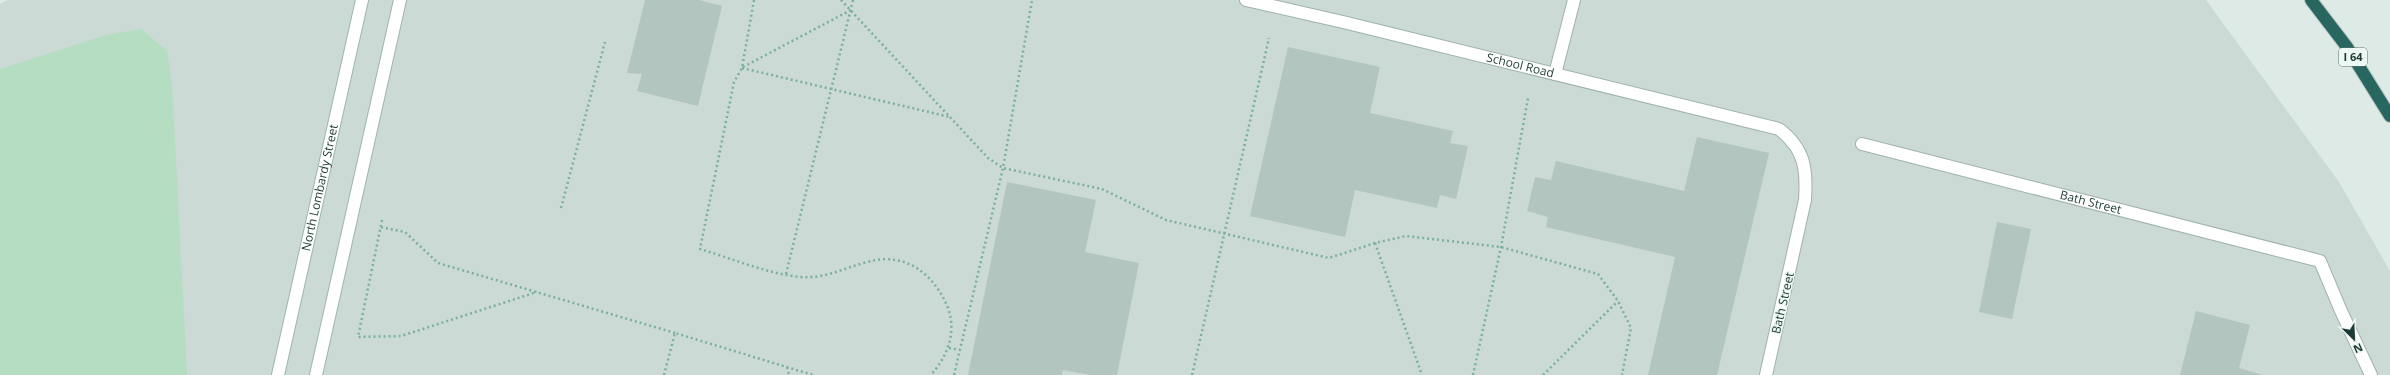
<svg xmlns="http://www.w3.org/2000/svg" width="2390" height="375" font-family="'Open Sans',sans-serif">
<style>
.built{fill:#cbdad4}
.green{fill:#b4ddc2}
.building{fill:#b2c5be}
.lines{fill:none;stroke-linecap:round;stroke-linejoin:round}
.service-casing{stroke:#a0b2ad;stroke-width:14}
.minor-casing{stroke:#a0b2ad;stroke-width:14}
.secondary-casing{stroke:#9bb6af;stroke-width:14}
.motorway-casing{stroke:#bcc4c2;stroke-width:14}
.path{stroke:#7bafa3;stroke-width:2.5;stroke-dasharray:2 3;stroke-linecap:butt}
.service{stroke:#fff;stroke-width:12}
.minor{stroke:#fff;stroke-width:12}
.secondary{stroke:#fff;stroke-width:12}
.motorway{stroke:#286760;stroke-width:12}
.labels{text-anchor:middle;stroke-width:3;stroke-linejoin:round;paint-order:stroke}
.shield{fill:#edf7f3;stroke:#5c736e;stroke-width:1}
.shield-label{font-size:11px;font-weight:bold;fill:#1e3a35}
.street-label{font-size:12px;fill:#1e3a35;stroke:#edf7f3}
</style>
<rect width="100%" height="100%" fill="#ddeae5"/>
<path class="built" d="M 8,0 L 2206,0 L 2339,182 L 2390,271 L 2390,375 L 0,375 L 0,4 Z"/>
<path class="green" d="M 141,29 L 167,51 L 172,84 L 187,375 L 0,375 L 0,69 L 106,35 Z"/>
<path class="building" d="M 645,0 L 699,0 L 722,6 L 698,106 L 637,91 L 642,74 L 627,73 Z
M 1288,47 L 1380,67 L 1370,113 L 1453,131 L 1450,143 L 1468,146 L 1456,199 L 1440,195 L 1437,208 L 1355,190 L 1345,237 L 1250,216 Z
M 1697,137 L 1769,153 L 1717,375 L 1648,375 L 1675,257 L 1546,227 L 1548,217 L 1527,211 L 1535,177 L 1551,180 L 1556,161 L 1684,191 Z
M 1007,182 L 1096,200 L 1085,252 L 1139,263 L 1117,375 L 1090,375 L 1063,370 L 1062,375 L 968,375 Z
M 1997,222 L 2031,229 L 2012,319 L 1979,312 Z
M 2196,311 L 2250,325 L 2239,368 L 2263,375 L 2180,375 Z"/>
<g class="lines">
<g class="service-casing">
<path id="service" d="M 1555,74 L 1574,0"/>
</g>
<g class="minor-casing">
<g id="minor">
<path id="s1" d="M 1246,0 L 1343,22 L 1779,129 C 1805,149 1807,169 1805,200 L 1766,375"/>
<path id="s2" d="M 1862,144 L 2320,261 L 2341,311 L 2371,375"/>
</g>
</g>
<g class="secondary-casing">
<g id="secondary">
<path id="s3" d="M 278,375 L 362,0"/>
<path d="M 316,375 L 400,0"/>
</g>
</g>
<g class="motorway-casing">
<path id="motorway" d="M 2311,0 L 2347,47 L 2390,116"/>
</g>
<path class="path" d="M 754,0 L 742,68 L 734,82 L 700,249 C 730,258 769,274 800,277 C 825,279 844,268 867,262 C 906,251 934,274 948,308 C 957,334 947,356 931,375
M 841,0 L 988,158 L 1003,168 L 1102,189 L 1166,220 L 1329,258 L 1375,243 L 1406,236 L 1501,247 L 1598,274 L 1618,301 L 1631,328 L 1622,375
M 743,67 L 851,10
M 742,68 L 950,117
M 561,208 L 605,42
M 382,220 L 358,337 L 401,336 L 537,292
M 381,227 L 405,232 L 438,263 L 675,333
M 1375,243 L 1422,375
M 786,274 L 853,0
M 949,348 L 960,350
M 787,367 L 789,375
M 664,375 L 675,333 L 813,375
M 954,375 L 1003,168 L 1032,0
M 1192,375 L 1269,38
M 1473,375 L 1501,247 L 1528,98
M 1543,375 L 1618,301"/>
<use href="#service" class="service"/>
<use href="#minor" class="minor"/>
<use href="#secondary" class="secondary"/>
<use href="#motorway" class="motorway"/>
</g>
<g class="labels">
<rect class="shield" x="2339" y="48" width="28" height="18" rx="3"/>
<g class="shield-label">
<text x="2353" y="61">I 64</text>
</g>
<g class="street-label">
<text dy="4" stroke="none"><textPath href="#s1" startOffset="282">School Road</textPath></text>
<text dy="4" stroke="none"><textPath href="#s3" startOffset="192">North Lombardy Street</textPath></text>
<text dy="4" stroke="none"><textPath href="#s2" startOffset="236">Bath Street</textPath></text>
<text transform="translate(1783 303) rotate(-77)" y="4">Bath Street</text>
</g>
</g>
<g transform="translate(2354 339) rotate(156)" stroke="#edf7f3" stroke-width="3" paint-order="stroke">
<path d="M0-3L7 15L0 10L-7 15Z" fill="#1e3a35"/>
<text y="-6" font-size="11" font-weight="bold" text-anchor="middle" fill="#1e3a35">N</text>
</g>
</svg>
